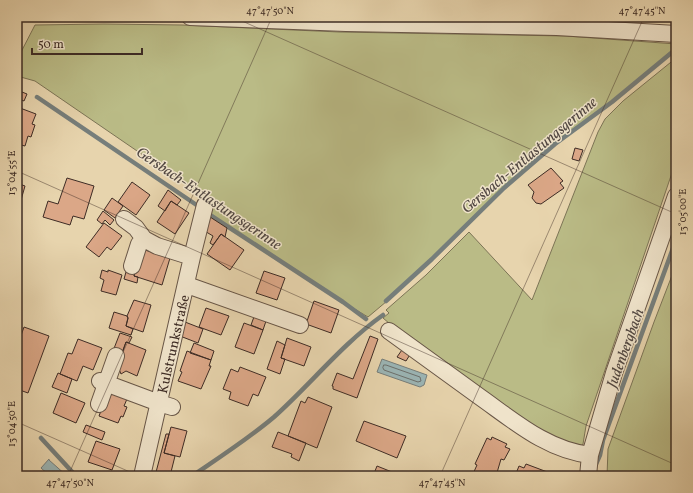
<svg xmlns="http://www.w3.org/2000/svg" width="693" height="493" font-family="Vollkorn,serif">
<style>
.green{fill:#babb86;stroke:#7c7456}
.water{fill:#9bb5b5;stroke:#767e7b}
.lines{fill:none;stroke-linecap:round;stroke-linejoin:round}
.shore{stroke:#6c706d;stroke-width:1}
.stream{stroke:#767e7b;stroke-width:4.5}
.building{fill:#dba787;stroke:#3e2c25}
.minor-casing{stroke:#685647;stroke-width:18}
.minor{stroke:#efe3ca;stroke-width:16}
.ticks{fill:none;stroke:#3e2c25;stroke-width:1;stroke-opacity:0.45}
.labels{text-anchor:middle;stroke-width:3;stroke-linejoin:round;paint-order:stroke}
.street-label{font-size:14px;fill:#3e2c25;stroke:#efe3ca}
.water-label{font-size:15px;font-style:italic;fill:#514742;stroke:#efe3ca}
.neatline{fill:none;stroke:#3e2c25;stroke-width:1.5}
.ticks-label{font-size:10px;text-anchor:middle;fill:#3e2c25}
</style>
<rect width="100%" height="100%" fill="#e7d4ad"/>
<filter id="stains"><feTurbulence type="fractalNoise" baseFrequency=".005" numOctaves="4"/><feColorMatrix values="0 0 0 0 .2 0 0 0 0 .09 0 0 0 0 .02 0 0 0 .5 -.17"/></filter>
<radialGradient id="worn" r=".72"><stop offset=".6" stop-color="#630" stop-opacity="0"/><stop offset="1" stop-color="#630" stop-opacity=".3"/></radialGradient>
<path class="green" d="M 104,24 L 182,25 L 339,32 L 566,36 L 676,44 L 676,49 L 612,102 L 555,144 L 504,188 L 393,296 L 368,317 L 343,302 L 208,214 L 210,201 L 35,81 L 17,76 L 20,54 L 35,25 Z
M 676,58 L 676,161 L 586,426 L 583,444 L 581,449 L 554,442 L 418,348 L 383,318 L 389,313 L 386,310 L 426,275 L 469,232 L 532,300 L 598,132 L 605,119 L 623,101 Z
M 676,265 L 676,476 L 607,476 L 608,449 L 654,322 Z"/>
<path class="water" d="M 382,359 L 427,375 L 424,385 L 420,387 L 377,372 Z
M 49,459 L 49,460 L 67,476 L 50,476 L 41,468 Z"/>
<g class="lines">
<path class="shore" d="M 384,365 L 386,365 L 420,377 L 421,381 L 418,382 L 384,370 L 383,368 Z"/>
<path class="stream" d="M 37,97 L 201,208
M 207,213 L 343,302 L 366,319
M 386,301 L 432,259 L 504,188 L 555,144 L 612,102 L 676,49
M 41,438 L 76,476
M 596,464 L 600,455 L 603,440 L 676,240
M 192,476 C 220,457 248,439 274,417 C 311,384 342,344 383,315"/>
</g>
<path class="building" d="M 17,90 L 27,94 L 24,101 L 17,98 Z
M 17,106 L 20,107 L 20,108 L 36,114 L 32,124 L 35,125 L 31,137 L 28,136 L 25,146 L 17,144 Z
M 575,148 L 583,150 L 579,161 L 572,159 Z
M 551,168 L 563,181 L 560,183 L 564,188 L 541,204 L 536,203 L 532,198 L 534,192 L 528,185 Z
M 67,178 L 94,186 L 84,219 L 73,216 L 70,225 L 43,217 L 48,201 L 58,204 Z
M 132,182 L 150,195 L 136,215 L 118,202 Z
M 17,183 L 25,186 L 17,214 Z
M 168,190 L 181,200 L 177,205 L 171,201 L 165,211 L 158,206 Z
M 112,198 L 123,206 L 115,218 L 104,210 Z
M 171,201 L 189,213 L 175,234 L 157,222 Z
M 103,211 L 114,220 L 110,225 L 105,220 L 102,224 L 97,220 Z
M 207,215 L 227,228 L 225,237 L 221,234 L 213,245 L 210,243 L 213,236 L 203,230 Z
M 104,223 L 122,236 L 111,250 L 107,247 L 99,257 L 86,247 Z
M 221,234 L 244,250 L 230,270 L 207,254 Z
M 142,249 L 170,258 L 162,285 L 134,276 Z
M 128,265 L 137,267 L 134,276 L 138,277 L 137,283 L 124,279 Z
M 102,270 L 108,272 L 108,270 L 122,275 L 116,295 L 101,291 L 104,280 L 100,278 Z
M 264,271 L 285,278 L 277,300 L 256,293 Z
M 134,300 L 151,305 L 143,332 L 126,326 L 128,318 L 127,316 Z
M 314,301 L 339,310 L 331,333 L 306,324 Z
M 206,308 L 229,316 L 221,335 L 199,327 Z
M 114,312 L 127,316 L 128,318 L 126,326 L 133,329 L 131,335 L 109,328 Z
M 255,314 L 267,318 L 263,330 L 251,325 Z
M 185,322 L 203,329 L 198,343 L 180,336 Z
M 244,323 L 263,330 L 254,354 L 235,347 Z
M 24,327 L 49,336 L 28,393 L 17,389 L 17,347 Z
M 120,333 L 132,337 L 129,343 L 126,342 L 122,354 L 113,351 Z
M 370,336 L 378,339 L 357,398 L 333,389 L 333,386 L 332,386 L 337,373 L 353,379 Z
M 287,338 L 311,347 L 304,366 L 281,358 Z
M 78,339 L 102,348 L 93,370 L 83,366 L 77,381 L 60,374 L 68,353 L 72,354 Z
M 277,341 L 285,345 L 281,358 L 285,359 L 280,374 L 267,369 Z
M 126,342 L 146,350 L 137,376 L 126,371 L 121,374 L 119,369 L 116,368 Z
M 194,343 L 214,351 L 211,360 L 190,353 Z
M 404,347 L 411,353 L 406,361 L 397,357 Z
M 187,351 L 211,360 L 209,366 L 211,366 L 201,389 L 178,381 L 182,372 L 180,371 Z
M 240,367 L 266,377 L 258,396 L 253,394 L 248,406 L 229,399 L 231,392 L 223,389 L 231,369 L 238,372 Z
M 58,373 L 72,379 L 67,393 L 52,387 Z
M 108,392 L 127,399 L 124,406 L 127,407 L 123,417 L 121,416 L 118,423 L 99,416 Z
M 61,393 L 85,403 L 76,423 L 53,413 Z
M 308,397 L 332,407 L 317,448 L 288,436 L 301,401 L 305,403 Z
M 364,421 L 406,436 L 397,458 L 356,441 Z
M 86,425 L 105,432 L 102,440 L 83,432 Z
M 171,427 L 187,431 L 180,457 L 164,453 Z
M 278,432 L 306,443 L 299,461 L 291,457 L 292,454 L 272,447 Z
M 166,434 L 169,434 L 164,453 L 175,456 L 170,476 L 155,476 Z
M 492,437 L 507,444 L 505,447 L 510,449 L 504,460 L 501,459 L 496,476 L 472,476 L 477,465 L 475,464 L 487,438 L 491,440 Z
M 96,441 L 120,449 L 112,470 L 88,462 Z
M 526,464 L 558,476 L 515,476 L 519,466 L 524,468 Z
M 377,466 L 392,472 L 391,473 L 399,476 L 373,476 Z"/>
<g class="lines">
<g class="minor-casing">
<path id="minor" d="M 190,17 L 346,23 L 557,27 L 676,34
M 124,219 L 136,228 L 144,239 L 157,246 L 192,257
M 132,266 L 139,244 L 144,239
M 187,285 L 300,325
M 389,331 C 419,353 450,375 480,397 C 514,421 547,450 590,455
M 100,381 L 159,403 L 172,407
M 99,404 L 116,356
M 142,476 L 192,257 L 205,205
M 588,476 L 590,455 L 614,373 L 676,196"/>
</g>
<use href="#minor" class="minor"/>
</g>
<path class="ticks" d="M 233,17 L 676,214M 17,171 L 676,465M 17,422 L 139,476M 68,476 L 272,17M 440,476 L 644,17"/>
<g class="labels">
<g class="street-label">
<text transform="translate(173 344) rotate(-77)" y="5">Kulstrunkstraße</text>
</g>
<g class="water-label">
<text transform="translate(529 155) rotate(-40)" y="5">Gersbach-Entlastungsgerinne</text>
<text transform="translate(209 198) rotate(34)" y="5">Gersbach-Entlastungsgerinne</text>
<text transform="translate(625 348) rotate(-70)" y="5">Judenbergbach</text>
</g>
</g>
<rect width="693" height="493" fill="none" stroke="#e7d4ad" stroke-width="44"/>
<path d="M32 48v6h110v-6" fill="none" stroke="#3e2c25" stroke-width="2"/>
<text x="38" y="48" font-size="12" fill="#3e2c25" stroke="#efe3ca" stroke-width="3" paint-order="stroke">50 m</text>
<rect x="22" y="22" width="649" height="449" class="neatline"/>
<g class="ticks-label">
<text x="270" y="14">47°47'50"N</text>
<text x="642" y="14">47°47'45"N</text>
<text transform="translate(11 173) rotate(-90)" y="4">13°04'55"E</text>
<text transform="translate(682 212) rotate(-90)" y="4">13°05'00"E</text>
<text transform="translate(11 424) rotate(-90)" y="4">13°04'50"E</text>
<text x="70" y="486">47°47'50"N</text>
<text x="442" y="486">47°47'45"N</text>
</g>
<rect width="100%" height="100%" filter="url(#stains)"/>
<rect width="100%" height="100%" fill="url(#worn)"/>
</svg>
